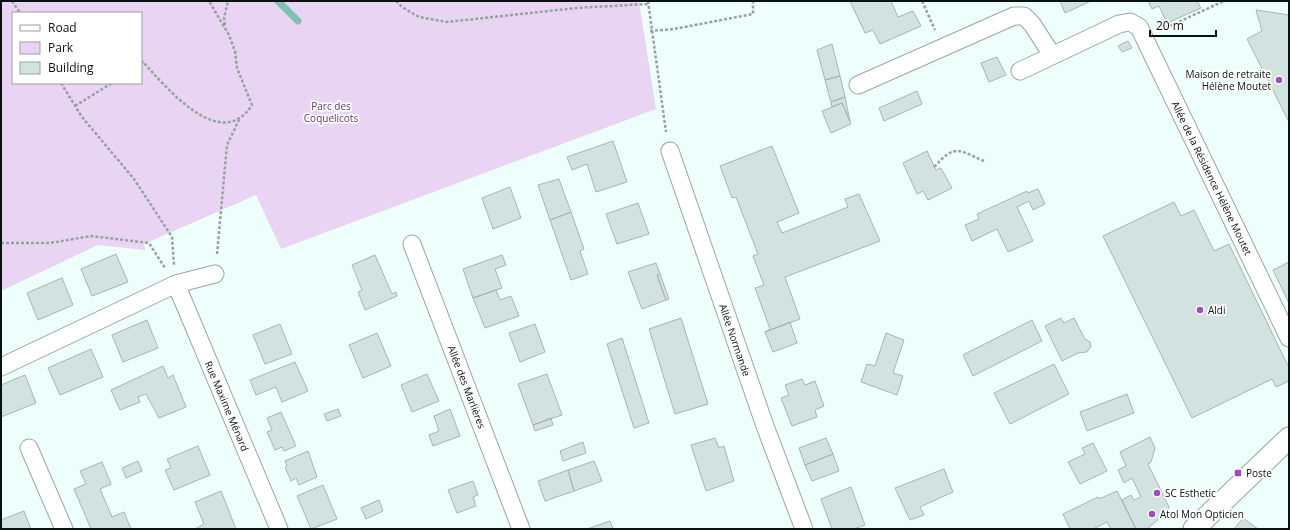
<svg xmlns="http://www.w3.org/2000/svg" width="1290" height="530" font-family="'Open Sans',sans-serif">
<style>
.green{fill:#e9d4f3;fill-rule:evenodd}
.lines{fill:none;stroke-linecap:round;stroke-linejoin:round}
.stream{stroke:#7dc1b3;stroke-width:7}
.building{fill:#d2e2de;stroke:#a6b5b2}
.minor-casing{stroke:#98a7a3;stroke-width:19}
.tertiary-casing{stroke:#98a7a3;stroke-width:23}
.path{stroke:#97a39f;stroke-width:2.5;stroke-dasharray:3 2;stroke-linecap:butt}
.minor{stroke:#fff;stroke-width:17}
.tertiary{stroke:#fff;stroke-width:21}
.poi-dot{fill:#9c4dbe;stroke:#fff;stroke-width:1.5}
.labels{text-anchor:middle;stroke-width:3.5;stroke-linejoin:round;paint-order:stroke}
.poi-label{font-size:10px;fill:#0b110f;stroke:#fff;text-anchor:start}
.park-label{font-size:10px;fill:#603972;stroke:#fff}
.street-label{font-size:10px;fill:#0b110f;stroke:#fff}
</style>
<rect width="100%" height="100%" fill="#eefefa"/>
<path class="green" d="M 1,1 L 639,1 L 656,109 L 281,249 L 256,195 L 144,244 L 145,250 L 98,245 L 1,291 ZM 13,13 L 141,13 L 141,83 L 13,83 Z"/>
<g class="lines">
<path class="stream" d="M 278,1 L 298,21"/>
</g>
<path class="building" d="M 850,1 L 891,1 L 898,17 L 913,11 L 921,26 L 880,44 L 873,30 L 865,33 Z
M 1060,1 L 1091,1 L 1065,13 Z
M 1148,1 L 1197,1 L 1201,8 L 1167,23 L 1159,6 L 1152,9 Z
M 1256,10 L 1289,15 L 1289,122 L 1247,39 L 1262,31 Z
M 1128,41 L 1132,48 L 1122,52 L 1118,46 Z
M 832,44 L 840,76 L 825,80 L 817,50 Z
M 997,57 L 1006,75 L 989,82 L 981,63 Z
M 840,76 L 845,97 L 831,102 L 825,80 Z
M 917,91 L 922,104 L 884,121 L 879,108 Z
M 845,97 L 850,121 L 842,103 L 832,107 L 831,102 Z
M 842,103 L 851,124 L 831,133 L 822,111 Z
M 613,141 L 627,182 L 596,192 L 587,164 L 572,170 L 567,157 Z
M 772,146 L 799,213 L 777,222 L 782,233 L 848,207 L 845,199 L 859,194 L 880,241 L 785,277 L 800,319 L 765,332 L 770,329 L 755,288 L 764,285 L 753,256 L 758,254 L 736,197 L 732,198 L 720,166 Z
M 927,151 L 936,170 L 941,168 L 952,188 L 928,200 L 923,191 L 917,194 L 903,163 Z
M 559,179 L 571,212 L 550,220 L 538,185 Z
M 510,187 L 521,218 L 493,229 L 482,198 Z
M 1038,189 L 1045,204 L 1033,210 L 1029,201 L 1017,207 L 1033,241 L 1008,252 L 997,229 L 972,241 L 965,225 L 979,219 L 977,214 L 1027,191 L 1028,193 Z
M 1174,202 L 1181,216 L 1194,210 L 1214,251 L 1229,244 L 1289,368 L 1289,381 L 1276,387 L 1272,379 L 1192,418 L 1103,236 Z
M 638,203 L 649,234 L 617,244 L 606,214 Z
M 571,212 L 584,249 L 580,251 L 588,274 L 571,280 L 550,220 Z
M 116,254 L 128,282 L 92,296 L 81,269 Z
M 375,255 L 392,294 L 396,292 L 397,296 L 365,310 L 358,292 L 362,290 L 352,265 Z
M 502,255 L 506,265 L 495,269 L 502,288 L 473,298 L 463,269 Z
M 1289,262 L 1289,303 L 1273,270 Z
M 656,263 L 660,274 L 657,275 L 666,300 L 642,309 L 628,272 Z
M 660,274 L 669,299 L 666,300 L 657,275 Z
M 62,278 L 73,305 L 38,320 L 27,293 Z
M 496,290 L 500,300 L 511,296 L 519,316 L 485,328 L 473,298 Z
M 681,318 L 708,404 L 675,414 L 649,329 Z
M 1061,318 L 1064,323 L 1074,318 L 1085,339 L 1090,342 L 1091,346 L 1087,352 L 1078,353 L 1062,361 L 1045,326 Z
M 147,320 L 158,348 L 123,362 L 112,335 Z
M 1032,320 L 1042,341 L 973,376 L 963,355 Z
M 790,322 L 797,343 L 773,352 L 765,332 Z
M 280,324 L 292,354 L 265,364 L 253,335 Z
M 535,324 L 545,352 L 520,362 L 509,333 Z
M 377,333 L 391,366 L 363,378 L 349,345 Z
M 886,333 L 904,340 L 893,373 L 903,376 L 897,395 L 861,382 L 867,364 L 875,366 Z
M 622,338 L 649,423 L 634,428 L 607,344 Z
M 91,349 L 103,377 L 60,395 L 48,368 Z
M 295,362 L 308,391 L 282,402 L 276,387 L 256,395 L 250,380 Z
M 1054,364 L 1069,394 L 1010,424 L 994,393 Z
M 163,366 L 168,378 L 173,375 L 186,407 L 159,418 L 146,394 L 138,397 L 140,402 L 120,410 L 111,390 Z
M 427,374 L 439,401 L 412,412 L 401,385 Z
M 547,374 L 562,415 L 533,425 L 518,384 Z
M 25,375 L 36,403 L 1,417 L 1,385 Z
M 802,379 L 805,385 L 815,381 L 824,406 L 815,410 L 817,417 L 792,426 L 781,398 L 789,395 L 785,385 Z
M 1127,394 L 1134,413 L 1087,431 L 1080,412 Z
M 338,409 L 341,416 L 327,421 L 324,414 Z
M 450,409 L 460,436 L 433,446 L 429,435 L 439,431 L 434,416 Z
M 281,412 L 296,446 L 284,451 L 282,447 L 275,450 L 267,432 L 272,430 L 267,418 Z
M 551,418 L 553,425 L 535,431 L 533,425 Z
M 1150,437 L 1155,448 L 1151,462 L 1148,464 L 1169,507 L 1167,512 L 1147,529 L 1136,529 L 1122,500 L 1131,495 L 1134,500 L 1141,497 L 1132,478 L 1124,483 L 1118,470 L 1126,466 L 1120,452 Z
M 715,438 L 719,448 L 724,446 L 734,481 L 706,491 L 691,445 Z
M 826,438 L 833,454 L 805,465 L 799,448 Z
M 583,442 L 586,453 L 563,461 L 560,451 Z
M 1093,443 L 1107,471 L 1080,484 L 1068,462 L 1085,454 L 1082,448 Z
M 198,446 L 210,475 L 174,490 L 165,470 L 171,468 L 167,459 Z
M 308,451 L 317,477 L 299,485 L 296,478 L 291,481 L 285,467 L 287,466 L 285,461 Z
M 833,454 L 839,471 L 812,481 L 805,465 Z
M 138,461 L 142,471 L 126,478 L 122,468 Z
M 594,461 L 602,481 L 574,491 L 568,470 Z
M 102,462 L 111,484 L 100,489 L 112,517 L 124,512 L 131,529 L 91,529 L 74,489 L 86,484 L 80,471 Z
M 944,469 L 953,492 L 920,507 L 924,515 L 910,520 L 895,488 Z
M 568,470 L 574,491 L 545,501 L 538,481 Z
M 473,481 L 478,495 L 473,497 L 476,506 L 457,513 L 448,490 Z
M 323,485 L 337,519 L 311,529 L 297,496 Z
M 851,487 L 865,525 L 854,529 L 832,529 L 821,499 Z
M 221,491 L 236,529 L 195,529 L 204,524 L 195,502 Z
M 1117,491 L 1136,529 L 1111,529 L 1107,522 L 1093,529 L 1070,529 L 1063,514 L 1098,497 L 1099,499 Z
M 379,500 L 383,511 L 366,519 L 361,508 Z
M 24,511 L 31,529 L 1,529 L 1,520 Z
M 1243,518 L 1258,529 L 1234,529 Z
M 610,521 L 613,529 L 587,529 Z"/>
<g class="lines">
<g class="minor-casing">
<path id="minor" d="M 1020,71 L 1119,24 L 1130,22 L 1139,27 L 1289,338
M 858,85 L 1014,16 L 1024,16 L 1032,24 L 1052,55
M 670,151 L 765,426 L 804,529
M 412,244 L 521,529
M 215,274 L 176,284 L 279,529
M 1,367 L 176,284
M 29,448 L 64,529"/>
</g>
<g class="tertiary-casing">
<path id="tertiary" d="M 1194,529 L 1289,438"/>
</g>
<path class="path" d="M 12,1 L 20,13
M 396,1 L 402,7 L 419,17 L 447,22 L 576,8 L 648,4
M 648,1 L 666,132
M 922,1 L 935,30
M 225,25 L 224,18 L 228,1
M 1161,30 L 1224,1
M 650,31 L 674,29 L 753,14 L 753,1
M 141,64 L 143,62 C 166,87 221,154 252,105 L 237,68 L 235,51 L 229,35 L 209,1
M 61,83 L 82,117 L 134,179 L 172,237 L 174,265
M 75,106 L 112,83
M 934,167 C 956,143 958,150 984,161
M 1,243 L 50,243 L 91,236 L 149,243 L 165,268
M 217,254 L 227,145 L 239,120"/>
<use href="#minor" class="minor"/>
<use href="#tertiary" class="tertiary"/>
</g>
<g class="poi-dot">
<circle cx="1279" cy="80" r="4"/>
<circle cx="1200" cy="310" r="4"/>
<rect x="1234" y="469" width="8" height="8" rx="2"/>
<circle cx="1157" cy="493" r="4"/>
<circle cx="1152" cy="514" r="4"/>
</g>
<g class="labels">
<g class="poi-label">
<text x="1271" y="78" text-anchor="end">Maison de retraite<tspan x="1271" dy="12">Hélène Moutet</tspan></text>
<text x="1208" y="314">Aldi</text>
<text x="1246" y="477">Poste</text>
<text x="1165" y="497">SC Esthetic</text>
<text x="1160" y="518">Atol Mon Opticien</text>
</g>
<g class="park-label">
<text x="331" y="110">Parc des<tspan x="331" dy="12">Coquelicots</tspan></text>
</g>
<g class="street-label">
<text transform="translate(1212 178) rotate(64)" y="4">Allée de la Résidence Hélène Moutet</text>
<text transform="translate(735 340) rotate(71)" y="4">Allée Normande</text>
<text transform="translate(467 387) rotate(69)" y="4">Allée des Marlières</text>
<text transform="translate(227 406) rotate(67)" y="4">Rue Maxime Ménard</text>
</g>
</g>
<rect width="1290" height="530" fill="none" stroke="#0b110f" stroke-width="4"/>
<rect x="12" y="12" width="130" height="72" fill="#ffffff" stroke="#9da09f"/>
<rect x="20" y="25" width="20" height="6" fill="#ffffff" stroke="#9da09f"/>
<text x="48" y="32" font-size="12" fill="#0b110f">Road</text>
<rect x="20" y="42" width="20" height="12" fill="#e9d4f3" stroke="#9da09f"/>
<text x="48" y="52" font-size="12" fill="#0b110f">Park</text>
<rect x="20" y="62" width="20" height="12" fill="#d2e2de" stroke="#9da09f"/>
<text x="48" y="72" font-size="12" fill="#0b110f">Building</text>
<path d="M1150 30v6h66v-6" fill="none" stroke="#0b110f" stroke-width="2"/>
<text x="1156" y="30" font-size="12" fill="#0b110f" stroke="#ffffff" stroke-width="3" paint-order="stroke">20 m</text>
</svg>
